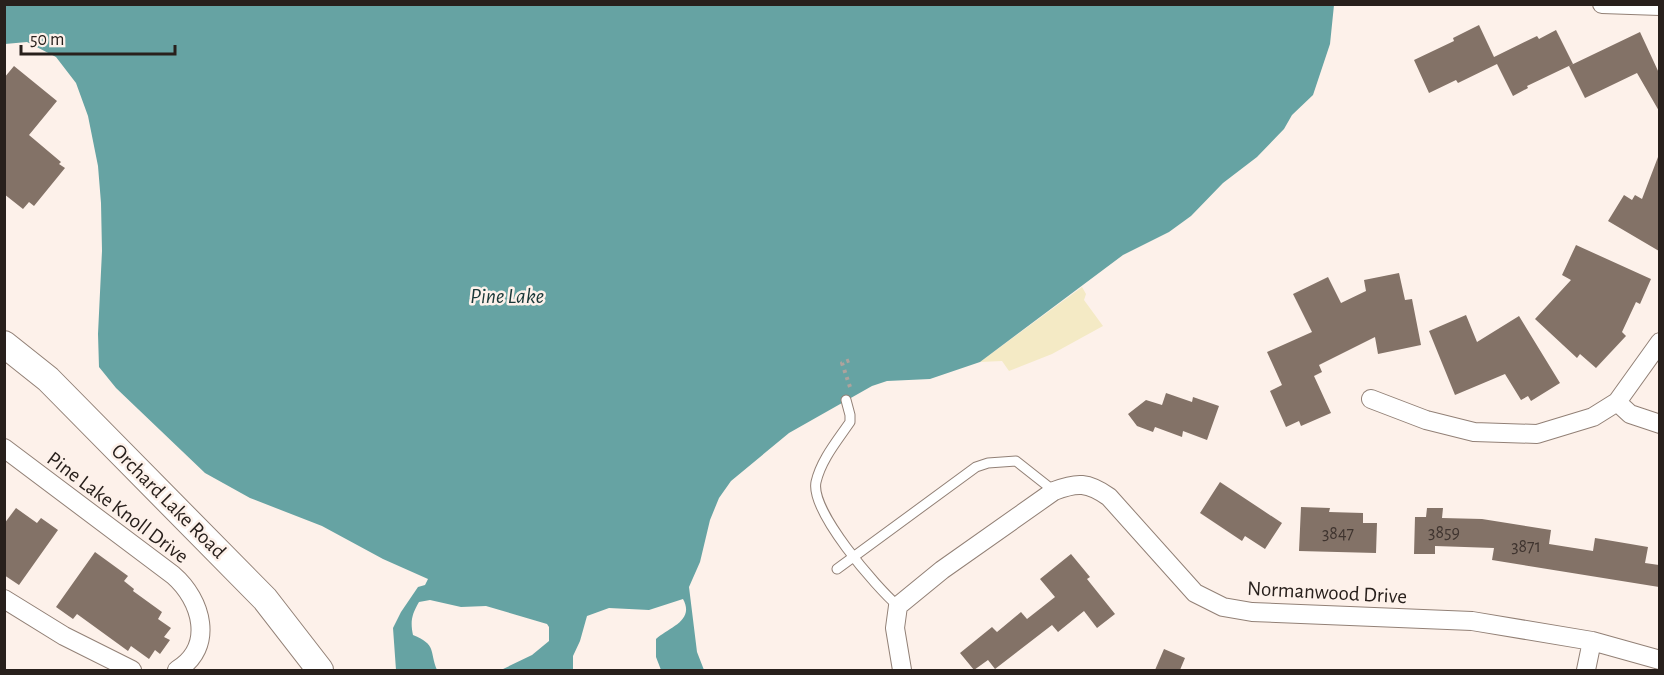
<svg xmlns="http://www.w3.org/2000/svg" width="1664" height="675" font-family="'Alegreya Sans',sans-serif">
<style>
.sand{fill:#f4eac5}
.water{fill:#66a3a3}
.building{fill:#837267}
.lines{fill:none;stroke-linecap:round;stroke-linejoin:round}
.lane-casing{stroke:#928076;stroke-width:11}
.street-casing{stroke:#928076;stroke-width:20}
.secondary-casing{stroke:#928076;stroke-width:28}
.path{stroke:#aea39d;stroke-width:4;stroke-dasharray:3 4.5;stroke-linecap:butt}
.lane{stroke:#fff;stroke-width:9}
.street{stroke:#fff;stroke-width:18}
.secondary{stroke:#fff;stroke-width:26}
.labels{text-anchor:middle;stroke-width:5;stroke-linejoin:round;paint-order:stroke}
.number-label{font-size:18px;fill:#3f342f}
.street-label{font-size:21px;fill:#28201c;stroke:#fdf1ea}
.water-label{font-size:22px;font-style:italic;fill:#183737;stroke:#fdf1ea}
</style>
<rect width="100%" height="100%" fill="#fdf1ea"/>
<path class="sand" d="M 1082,287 L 1086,294 L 1084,300 L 1103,326 L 1052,354 L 1009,371 L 1002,361 L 980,362 Z"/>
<path class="water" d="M 5,4 L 1334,5 L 1330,44 L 1313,95 L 1292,115 L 1284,129 L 1257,157 L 1223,183 L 1191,216 L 1169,232 L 1123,255 L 980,362 L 930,379 L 887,381 L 872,386 L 789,433 L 731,481 L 719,498 L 710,520 L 700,562 L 689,587 L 697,652 L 704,670 L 661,670 L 656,657 L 656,639 C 669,627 695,621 683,599 L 649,610 L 609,608 L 587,616 L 580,641 L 573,656 L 573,670 L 501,670 L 532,655 L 549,641 L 549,627 L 547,624 L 486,606 L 461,607 L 430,600 L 419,602 C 412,614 410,621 413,635 C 437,645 429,650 437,670 L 396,670 L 393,628 L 401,612 L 418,587 L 425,585 L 428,579 L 383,559 L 322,526 L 250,498 L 205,473 L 116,388 L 99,367 L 98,334 L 102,251 L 101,203 L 98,166 L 88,116 L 76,83 L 56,57 L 27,42 L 5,44 Z"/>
<path class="building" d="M 1479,25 L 1494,57 L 1537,36 L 1539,39 L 1556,30 L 1573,64 L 1527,86 L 1528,88 L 1513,96 L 1497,64 L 1458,83 L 1456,80 L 1429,93 L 1414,60 L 1454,41 L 1453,38 Z
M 1640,32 L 1659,73 L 1659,111 L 1637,73 L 1585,98 L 1569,66 Z
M 14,66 L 57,101 L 29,135 L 61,162 L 59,164 L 65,168 L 34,206 L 29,202 L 23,209 L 4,194 L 4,78 Z
M 1658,157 L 1659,157 L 1659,251 L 1608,221 L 1624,195 L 1632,200 L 1635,195 L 1642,199 Z
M 1576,245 L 1651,279 L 1640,304 L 1636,302 L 1622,332 L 1626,336 L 1596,368 L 1580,354 L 1577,358 L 1535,319 L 1571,280 L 1562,275 Z
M 1399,273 L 1405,300 L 1412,299 L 1421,345 L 1378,354 L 1375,337 L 1319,365 L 1322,372 L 1314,376 L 1331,413 L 1301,426 L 1299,421 L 1286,427 L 1270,391 L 1282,385 L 1267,352 L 1312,332 L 1293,294 L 1328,277 L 1341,303 L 1366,291 L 1364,280 Z
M 1466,315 L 1477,342 L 1519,316 L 1560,383 L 1531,401 L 1528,396 L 1521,400 L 1505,374 L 1455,395 L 1429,331 Z
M 1166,393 L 1192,402 L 1193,397 L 1219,406 L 1207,440 L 1183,431 L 1182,437 L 1155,427 L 1153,432 L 1137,426 L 1128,414 L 1146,400 L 1162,405 Z
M 1220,482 L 1282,523 L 1265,549 L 1245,536 L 1242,541 L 1200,513 Z
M 1301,507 L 1330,508 L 1329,512 L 1363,513 L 1363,523 L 1377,523 L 1376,553 L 1299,551 Z
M 16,508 L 37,523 L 41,518 L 58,530 L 19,585 L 4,575 L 4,524 Z
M 1427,508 L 1443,508 L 1442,518 L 1482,519 L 1551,530 L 1549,544 L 1593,551 L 1595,538 L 1648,547 L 1645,563 L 1659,565 L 1659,587 L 1492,560 L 1494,548 L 1435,546 L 1435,554 L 1414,554 L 1415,517 L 1426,517 Z
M 95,552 L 128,576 L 124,581 L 134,589 L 133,591 L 162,612 L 158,619 L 171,628 L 164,637 L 170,640 L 160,654 L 155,650 L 149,659 L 131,646 L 128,651 L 77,614 L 73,619 L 56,607 Z
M 1071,554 L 1090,577 L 1087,579 L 1115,614 L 1097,628 L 1084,611 L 1058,632 L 1052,625 L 995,669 L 988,660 L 974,670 L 960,653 L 992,627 L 997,632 L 1021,612 L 1027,619 L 1055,597 L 1040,579 Z
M 1164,649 L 1185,658 L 1180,670 L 1155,670 Z"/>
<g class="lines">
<g class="lane-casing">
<path id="lane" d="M 846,400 L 850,415 L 850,422 C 837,441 821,460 816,482 C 810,511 876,587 898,606
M 837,569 L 976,467 L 988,463 L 1016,461 L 1054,491"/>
</g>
<g class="street-casing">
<path id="street" d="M 1602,4 L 1660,6
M 1371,399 L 1426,420 L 1474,432 L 1537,434 L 1593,417 L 1617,402 L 1660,342
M 1617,402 L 1630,414 L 1660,424
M 4,448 L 173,575 C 202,600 215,647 177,670
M 4,599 L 64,636 L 132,670
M 902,670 L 895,628 L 898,606 L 942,570 L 1054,491 C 1077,482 1088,482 1109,497 L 1195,593 L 1223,607 L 1252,612 L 1472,621 L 1592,641 L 1660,660
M 1586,670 L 1592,641"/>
</g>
<g class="secondary-casing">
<path id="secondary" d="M 4,344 L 48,379 L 265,599 L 320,670"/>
</g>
<path class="path" d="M 850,387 L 842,363 L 850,360"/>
<use href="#lane" class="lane"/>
<use href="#street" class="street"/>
<use href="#secondary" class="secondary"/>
</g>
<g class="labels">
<g class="number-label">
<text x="1444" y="538">3859</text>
<text x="1338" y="539">3847</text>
<text x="1526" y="552">3871</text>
</g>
<g class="street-label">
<text transform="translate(169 501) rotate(45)" y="7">Orchard Lake Road</text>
<text transform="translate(118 507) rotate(37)" y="7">Pine Lake Knoll Drive</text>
<text transform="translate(1327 592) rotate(3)" y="7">Normanwood Drive</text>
</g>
<g class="water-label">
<text x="507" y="303">Pine Lake</text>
</g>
</g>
<rect width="1664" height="675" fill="none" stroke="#28201c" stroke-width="12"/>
<path d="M21 45v9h154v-9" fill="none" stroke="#28201c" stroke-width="3"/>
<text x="30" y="45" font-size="18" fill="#28201c" stroke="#fdf1ea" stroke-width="4.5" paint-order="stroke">50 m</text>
</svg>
